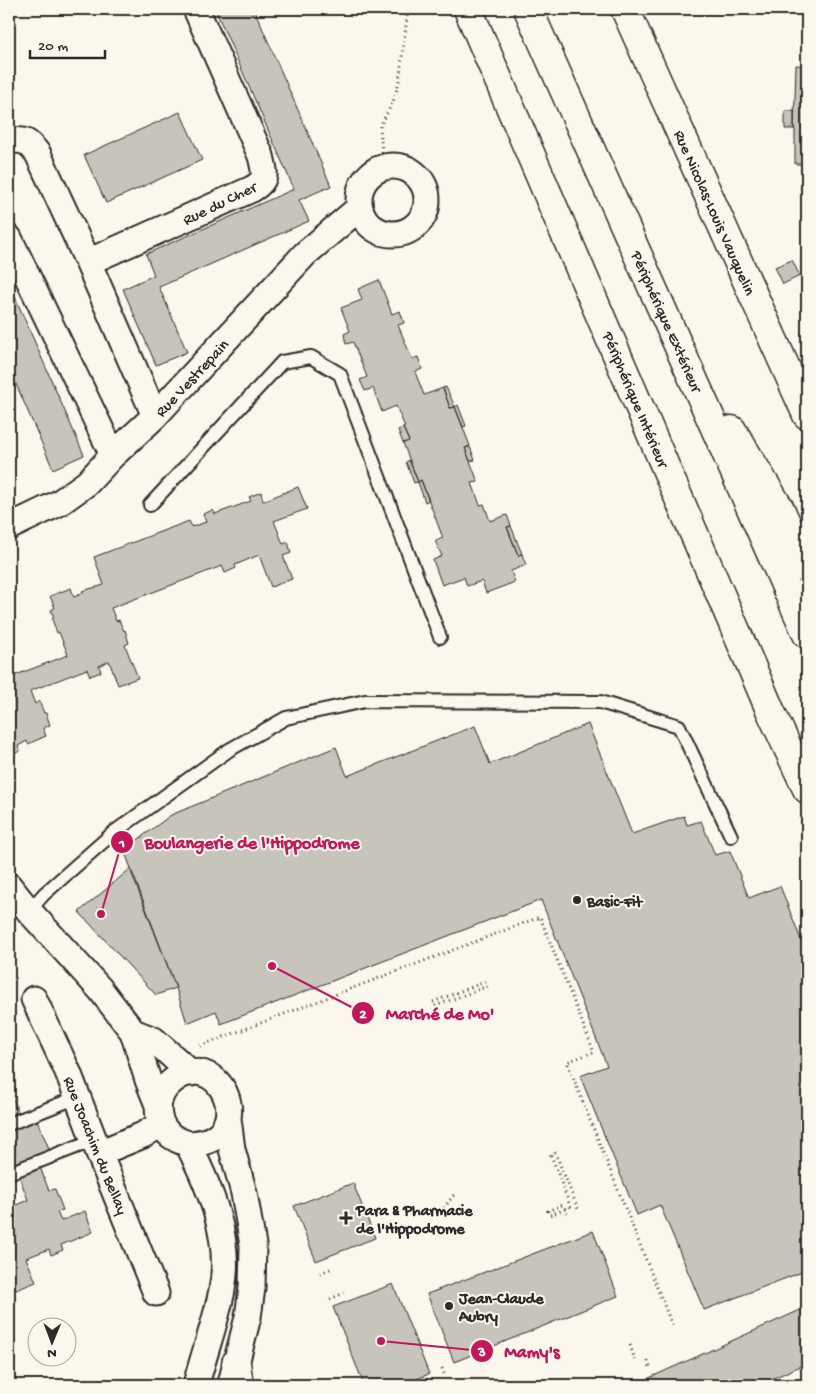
<svg xmlns="http://www.w3.org/2000/svg" width="816" height="1394" font-family="'Gochi Hand',sans-serif">
<style>
.building{fill:#c7c4bc;stroke:#2b2b2b}
.lines{fill:none;stroke-linecap:round;stroke-linejoin:round}
.lane-casing{stroke:#2b2b2b;stroke-width:16}
.street-casing{stroke:#2b2b2b;stroke-width:29}
.secondary-casing{stroke:#2b2b2b;stroke-width:31}
.highway-casing{stroke:#2b2b2b;stroke-width:31}
.path{stroke:#2b2b2b;stroke-width:3;stroke-dasharray:1 4;stroke-linecap:butt}
.lane{stroke:#fbf7ec;stroke-width:12}
.street{stroke:#fbf7ec;stroke-width:25}
.secondary{stroke:#fbf7ec;stroke-width:28}
.highway{stroke:#fbf7ec;stroke-width:28}
.poi-dot{fill:#2b2b2b;stroke:#fbf7ec;stroke-width:2}
.labels{text-anchor:middle;stroke-width:4;stroke-linejoin:round;paint-order:stroke}
.street-label{font-size:16px;fill:#2b2b2b;stroke:#fbf7ec}
.poi-label{font-size:16px;font-weight:bold;fill:#2b2b2b;stroke:#fbf7ec;text-anchor:start}
.leader{fill:none;stroke:#c2185b;stroke-width:2}
.callout-dot{fill:#c2185b;stroke:#fbf7ec;stroke-width:2}
.mark-label{font-size:15px;text-anchor:middle;font-weight:bold;fill:#fff}
.callout-label{font-size:18px;text-anchor:middle;font-weight:bold;fill:#c2185b;stroke:#fbf7ec;stroke-width:4;stroke-linejoin:round;paint-order:stroke}
</style>
<rect width="100%" height="100%" fill="#fbf7ec"/>
<filter id="ink" filterUnits="userSpaceOnUse"><feTurbulence type="fractalNoise" baseFrequency=".02" numOctaves="2"/><feDisplacementMap in="SourceGraphic" scale="10" xChannelSelector="R" yChannelSelector="G"/><feConvolveMatrix kernelMatrix="1 2 1 2 8 2 1 2 1" color-interpolation-filters="sRGB"/></filter>
<g filter="url(#ink)">
<path class="building" d="M 215,9 L 254,9 L 331,186 L 299,200 L 309,221 L 159,287 L 187,352 L 156,365 L 123,289 L 154,275 L 146,254 L 294,189 Z
M 796,65 L 807,66 L 807,164 L 795,164 L 795,129 L 794,129 Z
M 785,111 L 794,111 L 794,129 L 785,129 Z
M 180,112 L 202,160 L 106,203 L 84,155 Z
M 792,260 L 800,276 L 783,284 L 775,267 Z
M 379,280 L 392,314 L 400,311 L 404,323 L 398,325 L 412,359 L 418,357 L 422,369 L 415,372 L 424,395 L 443,388 L 450,408 L 455,407 L 470,446 L 465,448 L 478,482 L 472,483 L 480,505 L 484,504 L 490,521 L 507,515 L 511,526 L 507,527 L 518,555 L 522,554 L 526,565 L 511,571 L 515,582 L 486,593 L 482,581 L 467,586 L 464,577 L 442,585 L 433,560 L 442,556 L 435,541 L 443,538 L 421,480 L 418,482 L 403,443 L 409,441 L 403,428 L 405,427 L 396,406 L 382,412 L 373,388 L 365,391 L 360,380 L 367,377 L 353,342 L 346,344 L 344,334 L 350,331 L 341,308 L 362,300 L 358,289 Z
M 9,283 L 84,455 L 53,469 L 9,368 Z
M 446,387 L 455,407 L 450,408 L 443,388 Z
M 458,405 L 466,426 L 463,427 L 455,407 Z
M 403,428 L 409,441 L 403,443 L 398,430 Z
M 470,447 L 475,460 L 470,461 L 465,448 Z
M 409,460 L 418,482 L 414,483 L 406,462 Z
M 421,480 L 429,500 L 425,502 L 418,482 Z
M 298,487 L 307,509 L 274,521 L 283,544 L 288,542 L 291,553 L 283,556 L 292,579 L 271,587 L 259,555 L 235,565 L 236,568 L 225,573 L 222,566 L 111,608 L 116,621 L 119,620 L 124,631 L 125,630 L 129,643 L 125,645 L 138,678 L 118,685 L 109,661 L 99,666 L 101,672 L 90,676 L 87,669 L 30,691 L 35,704 L 39,701 L 44,713 L 46,713 L 50,725 L 43,728 L 46,736 L 28,744 L 27,741 L 18,746 L 20,751 L 9,756 L 9,671 L 13,669 L 16,675 L 68,655 L 59,632 L 57,633 L 52,619 L 54,618 L 51,610 L 55,608 L 50,596 L 71,588 L 74,597 L 83,593 L 82,591 L 104,585 L 94,557 L 189,521 L 192,527 L 206,522 L 203,514 L 213,510 L 215,514 L 251,501 L 249,497 L 261,492 L 263,501 Z
M 511,526 L 522,554 L 518,555 L 507,527 Z
M 588,724 L 632,834 L 684,816 L 687,825 L 701,821 L 715,855 L 730,851 L 749,898 L 780,886 L 807,955 L 807,1270 L 704,1310 L 660,1205 L 637,1215 L 580,1076 L 607,1066 L 541,900 L 221,1024 L 216,1011 L 187,1023 L 176,988 L 124,850 L 171,815 L 336,747 L 347,776 L 475,726 L 490,764 Z
M 130,869 L 176,988 L 156,995 L 79,912 Z
M 9,1073 L 15,1088 L 9,1090 L 19,1113 L 9,1117 Z
M 37,1120 L 50,1151 L 15,1164 L 11,1155 L 9,1156 L 9,1131 Z
M 40,1167 L 49,1191 L 55,1189 L 63,1210 L 57,1212 L 61,1221 L 85,1211 L 93,1232 L 61,1245 L 63,1250 L 51,1255 L 49,1249 L 26,1258 L 36,1282 L 16,1290 L 9,1273 L 9,1208 L 28,1200 L 19,1176 Z
M 353,1183 L 375,1238 L 316,1261 L 294,1206 Z
M 593,1231 L 618,1296 L 454,1362 L 427,1294 Z
M 393,1284 L 429,1374 L 401,1385 L 364,1385 L 333,1307 Z
M 807,1307 L 807,1363 L 758,1385 L 650,1385 L 647,1379 Z"/>
<g class="lines">
<g class="lane-casing">
<path id="lane" d="M 150,505 L 282,362 L 311,357 L 340,374 L 440,637
M 29,911 L 44,894 L 113,833 L 229,750 L 286,718 L 365,701 L 600,702 L 679,726 L 731,836
M 9,1124 L 78,1097
M 9,1173 L 94,1140"/>
</g>
<g class="street-casing">
<path id="street" d="M 9,141 C 25,139 28,141 38,154 L 88,262 L 155,416
M359 200a34 34 0 1 1 68 0a34 34 0 1 1-68 0Z
M 9,238 L 113,455
M 88,262 L 252,189 C 268,180 265,173 261,156 L 196,9
M 9,527 L 59,503 L 87,483 L 113,455 L 155,416 L 305,254 L 359,208
M 9,886 L 29,911 L 100,989 L 133,1032 L 148,1080 L 158,1105
M 34,999 L 68,1072 L 99,1153 L 156,1293
M 133,1032 L 154,1040 L 191,1073
M 228,1119 L 232,1149 L 244,1193 L 253,1245 L 252,1288 L 248,1317 L 231,1383
M 188,1144 C 265,1142 218,1036 168,1085 C 155,1098 155,1120 168,1133 C 173,1139 181,1141 188,1144 C 210,1188 232,1239 222,1290 C 216,1322 204,1353 196,1385
M 99,1153 L 143,1135 L 161,1124"/>
</g>
<g class="secondary-casing">
<path id="secondary" d="M 625,9 L 807,415"/>
</g>
<g class="highway-casing">
<path id="highway" d="M 468,9 L 771,712 L 807,789
M 528,9 L 807,634
M 732,430 L 780,509 L 807,569
M 236,1363 L 239,1385"/>
</g>
<path class="path" d="M 383,167 L 380,126 L 393,102 L 399,82 L 408,9
M 433,1002 L 487,981
M 435,1006 L 488,986
M 200,1046 L 540,917 L 594,1052 L 567,1062 L 672,1325
M 555,1152 L 578,1209
M 551,1155 L 572,1211
M 562,1205 L 548,1211 L 550,1215 L 565,1209 L 567,1213
M 441,1212 L 456,1192
M 320,1273 L 333,1268
M 330,1299 L 344,1293
M 630,1345 L 635,1360
M 648,1361 L 650,1367
M 442,1368 L 445,1376"/>
<use href="#lane" class="lane"/>
<use href="#street" class="street"/>
<use href="#secondary" class="secondary"/>
<use href="#highway" class="highway"/>
</g>
</g>
<g class="poi-dot">
<circle cx="577" cy="900" r="5"/>
<path d="M343.5 1210.5h5v5h5v5h-5v5h-5v-5h-5v-5h5z"/>
<circle cx="449" cy="1306" r="5"/>
</g>
<g class="labels">
<g class="street-label">
<text transform="translate(219 202) rotate(-26)" y="6">Rue du Cher</text>
<text transform="translate(716 212) rotate(66)" y="6">Rue Nicolas-Louis Vauquelin</text>
<text transform="translate(668 321) rotate(66)" y="6">Périphérique Extérieur</text>
<text transform="translate(191 377) rotate(-47)" y="6">Rue Vestrepain</text>
<text transform="translate(637 399) rotate(67)" y="6">Périphérique Intérieur</text>
<text transform="translate(97 1145) rotate(68)" y="6">Rue Joachim du Bellay</text>
</g>
<g class="poi-label">
<text x="587" y="906">Basic-Fit</text>
<text x="356" y="1215">Para &amp; Pharmacie<tspan x="356" dy="18">de l'Hippodrome</tspan></text>
<text x="459" y="1303">Jean-Claude<tspan x="459" dy="18">Aubry</tspan></text>
</g>
</g>
<path class="leader" d="M101 914L122 842M272 966L363 1013M381 1341L482 1351"/>
<g class="callout-dot">
<circle cx="101" cy="914" r="5"/>
<circle cx="272" cy="966" r="5"/>
<circle cx="381" cy="1341" r="5"/>
<circle cx="122" cy="842" r="12"/>
<circle cx="363" cy="1013" r="12"/>
<circle cx="482" cy="1351" r="12"/>
</g>
<g class="mark-label">
<text x="122" y="847">1</text>
<text x="363" y="1018">2</text>
<text x="482" y="1356">3</text>
</g>
<g class="callout-label">
<text x="252" y="848">Boulangerie de l'Hippodrome</text>
<text x="440" y="1019">Marché de Mo'</text>
<text x="532" y="1357">Mamy's</text>
</g>
<rect width="816" height="1394" fill="none" stroke="#fbf7ec" stroke-width="30"/>
<rect x="15" y="15" width="786" height="1364" fill="none" stroke="#2b2b2b" stroke-width="2" filter="url(#ink)"/>
<g transform="translate(52 1342) rotate(181)"><circle r="24" fill="#fbf7ec" stroke="#a8a59f"/>
<path d="M0-4L9 19L0 12L-9 19Z" fill="#2b2b2b"/>
<text y="-8" font-size="14" font-weight="bold" text-anchor="middle" fill="#2b2b2b">N</text>
</g>
<path d="M30 50v8h75v-8" fill="none" stroke="#2b2b2b" stroke-width="2.5"/>
<text x="38" y="50" font-size="15" fill="#2b2b2b" stroke="#fbf7ec" stroke-width="4" paint-order="stroke">20 m</text>
</svg>
